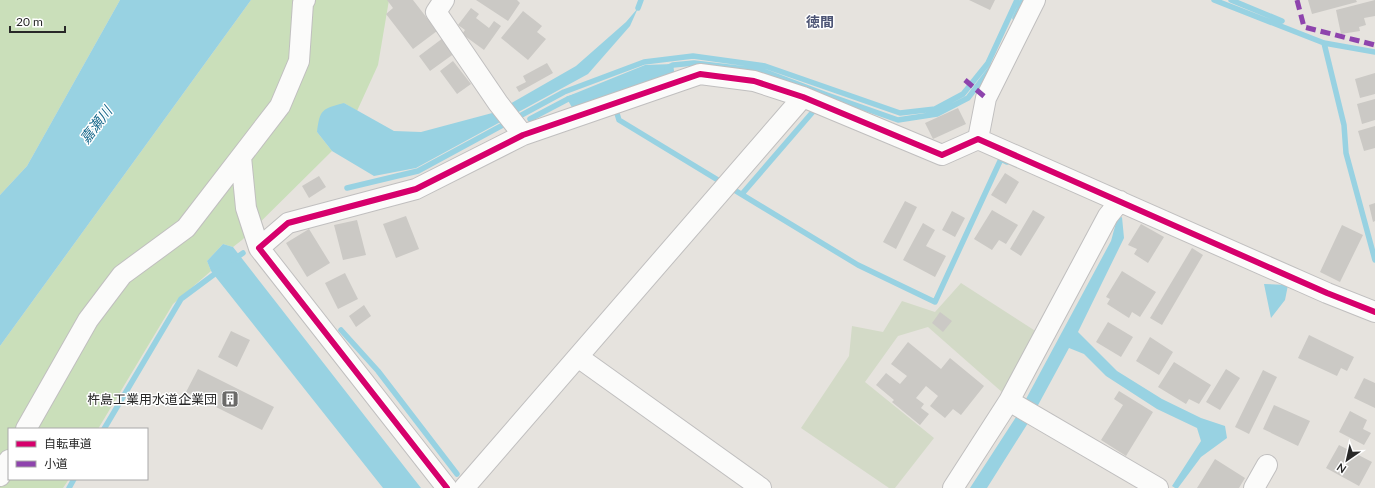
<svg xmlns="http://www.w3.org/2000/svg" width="1375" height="488" font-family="Lato,'Noto Sans JP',sans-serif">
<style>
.green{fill:#cadfba}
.cemetery{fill:#d3dac7}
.water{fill:#98d2e2}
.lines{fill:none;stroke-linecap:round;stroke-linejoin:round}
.stream{stroke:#98d2e2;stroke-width:5.5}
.building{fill:#cbc9c5}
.minor-casing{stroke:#c0bfbf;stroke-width:22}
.minor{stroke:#fbfbfa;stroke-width:20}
.quiet{stroke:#8e44ad;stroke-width:5;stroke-dasharray:10 5;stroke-linecap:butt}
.cycleway-casing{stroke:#fff;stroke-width:8}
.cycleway{stroke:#d6006c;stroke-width:6}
.labels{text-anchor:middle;stroke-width:3;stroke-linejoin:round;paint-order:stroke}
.poi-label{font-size:13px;fill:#282828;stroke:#fff;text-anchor:end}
.neighbourhood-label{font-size:14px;font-weight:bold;fill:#4d5575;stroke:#fff}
.water-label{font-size:14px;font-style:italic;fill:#18698c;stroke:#fff}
</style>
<rect width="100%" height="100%" fill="#e6e3de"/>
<path class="green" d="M 0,0 L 120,0 L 27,166 L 0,195 Z
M 251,0 L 389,0 L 378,65 L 357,111 L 344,103 L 317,132 L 332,151 L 242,240 L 233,247 L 223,244 L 207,261 L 211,271 L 173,304 L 98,429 L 9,429 L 9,479 L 69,479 L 63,488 L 0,488 L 0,346 Z"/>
<path class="cemetery" d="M 961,283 L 1037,332 L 1003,393 L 928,327 L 898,336 L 865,382 L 934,438 L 895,488 L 889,488 L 801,428 L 849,356 L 852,326 L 883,332 L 902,301 L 935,312 Z"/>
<path class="water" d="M 120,0 L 251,0 L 0,346 L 0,195 L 27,166 Z
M 638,8 L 630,26 L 588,74 L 416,168 L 374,176 L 332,151 L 317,132 C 320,109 322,109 344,103 L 394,131 L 421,132 L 496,112 L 576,66 L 626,22 Z
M 673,64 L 675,77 L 574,111 L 566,97 L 645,65 Z
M 1122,217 L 1124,238 L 1078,332 L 1117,371 L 1162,399 L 1201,418 L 1225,426 L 1227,438 L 1201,457 L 1178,488 L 1175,488 L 1172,486 L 1201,441 L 1197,428 L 1157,409 L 1106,376 L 1084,354 L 1069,348 L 1037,407 L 1026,399 L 1111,241 L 1117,219 Z
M 223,244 L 233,247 L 421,488 L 383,488 L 211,271 L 207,261 Z
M 1264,284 L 1288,285 L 1285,300 L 1271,318 Z
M 1016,417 L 1028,423 L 987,488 L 970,488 Z"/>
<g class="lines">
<path class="stream" d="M 1214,0 L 1324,43 L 1375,52
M 1231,0 L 1282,21
M 638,8 L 641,0
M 1015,18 L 1023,0
M 1324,43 L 1344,125 L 1346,153 L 1375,260
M 667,68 L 673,65 L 694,63 L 763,71 L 827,95 L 898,120 L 937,114 L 968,98 L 992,67
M 615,107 L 619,120 L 858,265 L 935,302 L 1001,159 L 1007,162
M 530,119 L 568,99 L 575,97
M 347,188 L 418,171 L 564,92 L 644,62 L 693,56 L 765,66 L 900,113 L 935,109 L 963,94 L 988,63 L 1017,0
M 742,194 L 817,107
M 233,260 L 243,253
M 341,330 L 378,371 L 457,474
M 104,429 L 181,299 L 220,270
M 69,488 L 74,479"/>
</g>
<path class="building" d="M 387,0 L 413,0 L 437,31 L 413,49 L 386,14 L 393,8 Z
M 476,0 L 517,0 L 520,3 L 508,21 Z
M 969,0 L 995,0 L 990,10 Z
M 1308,0 L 1356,0 L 1357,2 L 1312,14 Z
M 1375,0 L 1375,16 L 1364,18 L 1366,25 L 1359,27 L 1360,31 L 1341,34 L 1336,10 Z
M 471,8 L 479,14 L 476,18 L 489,28 L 494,21 L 501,26 L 484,50 L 462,34 L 465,30 L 458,25 Z
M 523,11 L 542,26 L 537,32 L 546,39 L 528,60 L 501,38 Z
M 443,38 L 455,53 L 430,71 L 419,56 Z
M 453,61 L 471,84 L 457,94 L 440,71 Z
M 547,63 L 553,73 L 519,92 L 516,87 L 526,82 L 523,76 Z
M 1375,73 L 1375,94 L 1360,98 L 1355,79 Z
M 1375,99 L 1375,120 L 1362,124 L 1357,104 Z
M 958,108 L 966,124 L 933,139 L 925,123 Z
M 1375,126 L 1375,148 L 1364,151 L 1358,131 Z
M 1005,173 L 1019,182 L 1006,204 L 991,195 Z
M 319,176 L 326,187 L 309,198 L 302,186 Z
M 905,201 L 917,207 L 896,249 L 883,242 Z
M 1375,203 L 1375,221 L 1373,222 L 1369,205 Z
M 992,210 L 1018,225 L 1006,244 L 999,240 L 992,250 L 974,239 Z
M 1033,210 L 1045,217 L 1021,256 L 1010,249 Z
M 952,211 L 965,218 L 955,237 L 942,230 Z
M 406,216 L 419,249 L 396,258 L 383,224 Z
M 357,220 L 366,255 L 343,260 L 334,225 Z
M 923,223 L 935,230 L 926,246 L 946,256 L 935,277 L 903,260 Z
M 1141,224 L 1164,237 L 1148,263 L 1134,254 L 1137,249 L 1128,245 Z
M 1342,225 L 1363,235 L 1340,282 L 1320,272 Z
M 309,229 L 330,263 L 307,277 L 286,243 Z
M 1192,248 L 1203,255 L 1162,325 L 1150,318 Z
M 1122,271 L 1156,292 L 1140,317 L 1132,312 L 1129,318 L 1107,304 L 1110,299 L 1106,297 Z
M 345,273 L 358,299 L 338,309 L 325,283 Z
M 364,305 L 371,316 L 356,327 L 349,316 Z
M 940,312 L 952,321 L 943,332 L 932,323 Z
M 1108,322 L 1133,337 L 1121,357 L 1096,342 Z
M 231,331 L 250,340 L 237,367 L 218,357 Z
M 1309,335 L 1354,357 L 1347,371 L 1341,368 L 1337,376 L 1298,358 Z
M 1150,337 L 1173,352 L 1159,375 L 1136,361 Z
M 908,342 L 941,369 L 950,358 L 984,386 L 961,415 L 953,409 L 945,418 L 930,406 L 938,396 L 926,386 L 916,398 L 924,404 L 921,408 L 929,414 L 920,425 L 892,402 L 894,400 L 876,385 L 886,373 L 900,384 L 907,376 L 891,364 Z
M 1174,362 L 1211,385 L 1199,404 L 1189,399 L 1186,404 L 1158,387 Z
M 198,369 L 274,407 L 262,430 L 186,392 Z
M 1226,369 L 1240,378 L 1220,410 L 1206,402 Z
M 1263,370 L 1277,377 L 1249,434 L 1235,427 Z
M 1364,378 L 1375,383 L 1375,408 L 1354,398 Z
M 1119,391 L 1153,412 L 1126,456 L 1101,440 L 1123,405 L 1114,399 Z
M 1274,405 L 1310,421 L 1298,446 L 1263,429 Z
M 1350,411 L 1367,420 L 1363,429 L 1371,433 L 1364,445 L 1339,432 Z
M 1339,445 L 1372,462 L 1359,486 L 1326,468 Z
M 1215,459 L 1245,478 L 1239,488 L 1197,488 Z"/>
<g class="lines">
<g class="minor-casing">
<path id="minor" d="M 444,0 L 436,12 L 498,103 L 523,135
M 978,139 L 986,98 L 1035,0
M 241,157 L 246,208 L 259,248
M 578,357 L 761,488
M 1009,401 L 1108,216 L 1120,201
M 26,429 L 88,320 L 122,275 L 186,228 L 280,106 L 299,61 L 303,3 L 305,0
M 0,476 L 9,460
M 447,488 L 259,248 L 288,223 L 416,189 L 523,135 L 700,74 L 754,81 L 803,97 L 942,155 L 978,139 L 1327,293 L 1375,312
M 464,488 L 803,97
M 953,488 L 1009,401 L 1158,488
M 1254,488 L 1267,465"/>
</g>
<use href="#minor" class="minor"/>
<path class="quiet" d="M 1297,0 L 1304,27 L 1375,45
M 965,80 L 986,98"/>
<g class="cycleway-casing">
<path id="cycleway" d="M 447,488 L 259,248 L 288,223 L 416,189 L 523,135 L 700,74 L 754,81 L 803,97 L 942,155 L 978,139 L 1327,293 L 1375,312"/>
</g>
<use href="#cycleway" class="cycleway"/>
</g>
<defs>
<g id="building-square" transform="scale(0.9)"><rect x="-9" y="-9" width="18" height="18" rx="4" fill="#6a6968" stroke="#fff"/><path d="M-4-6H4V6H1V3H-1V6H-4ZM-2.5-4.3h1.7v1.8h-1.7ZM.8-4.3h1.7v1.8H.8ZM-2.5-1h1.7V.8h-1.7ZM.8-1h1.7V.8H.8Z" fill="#fff"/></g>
</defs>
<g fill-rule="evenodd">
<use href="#building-square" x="230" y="399"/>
</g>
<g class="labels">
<g class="poi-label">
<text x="217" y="404">杵島工業用水道企業団</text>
</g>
<g class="neighbourhood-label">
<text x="820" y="27">徳間</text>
</g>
<g class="water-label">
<text transform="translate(96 125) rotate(-53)" y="5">嘉瀬川</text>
</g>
</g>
<rect x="8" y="428" width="140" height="52" fill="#ffffff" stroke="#a9a9a9"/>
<rect x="16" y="441" width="20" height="6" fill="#d6006c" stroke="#a9a9a9"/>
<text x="44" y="448" font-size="12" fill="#282828">自転車道</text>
<rect x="16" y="461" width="20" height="6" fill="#8e44ad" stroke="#a9a9a9"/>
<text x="44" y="468" font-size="12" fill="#282828">小道</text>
<g transform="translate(1347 460) rotate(214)" stroke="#ffffff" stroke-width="3" paint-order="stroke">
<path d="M0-3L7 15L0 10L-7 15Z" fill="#282828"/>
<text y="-6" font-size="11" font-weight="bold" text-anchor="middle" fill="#282828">N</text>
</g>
<path d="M10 26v6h55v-6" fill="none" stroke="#282828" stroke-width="2"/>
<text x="16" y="26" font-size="12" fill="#282828" stroke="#ffffff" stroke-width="3" paint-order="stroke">20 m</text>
</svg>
